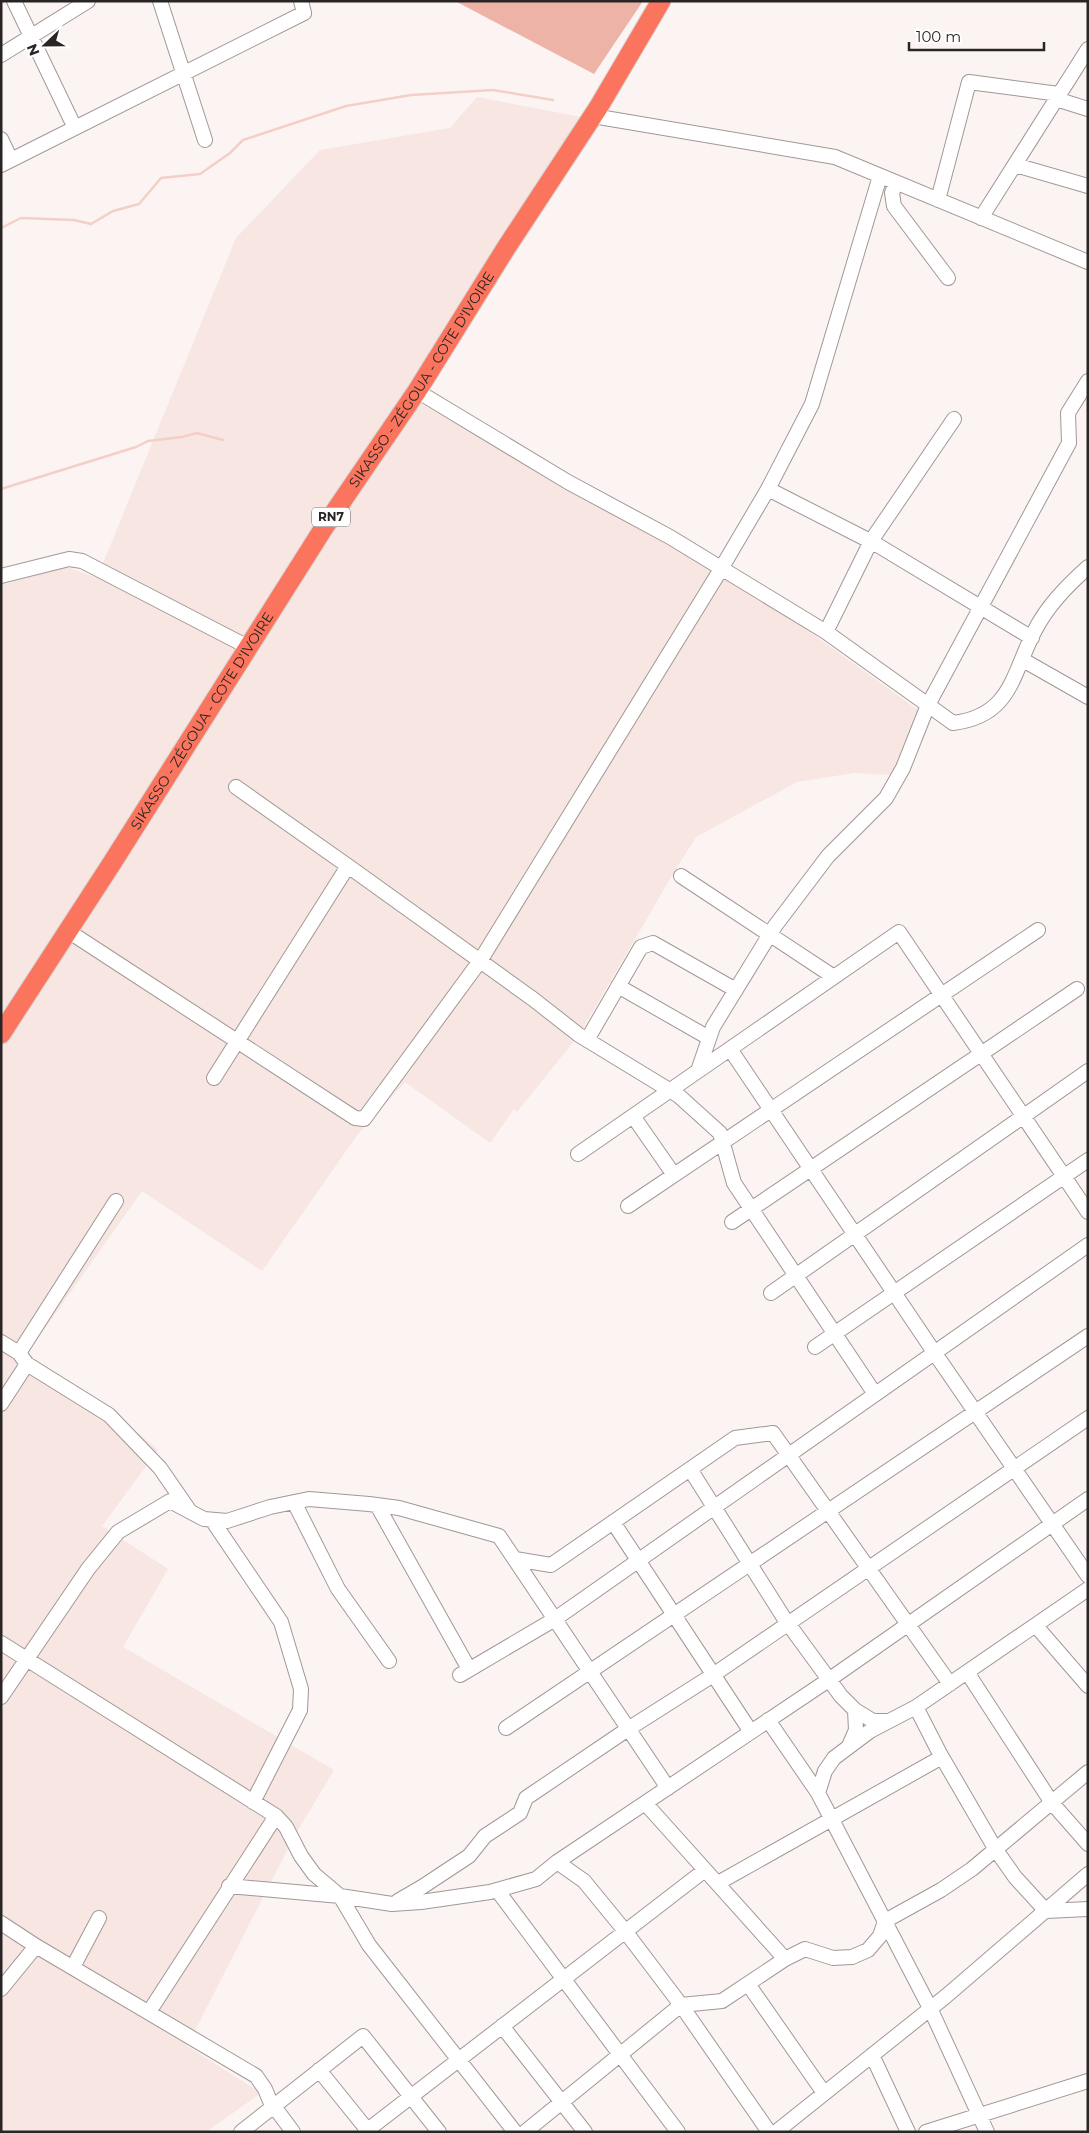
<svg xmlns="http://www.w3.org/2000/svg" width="1089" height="2133" font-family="Montserrat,sans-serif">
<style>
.built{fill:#f7e6e2}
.green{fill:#edb3a7}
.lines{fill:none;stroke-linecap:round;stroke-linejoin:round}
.stream{stroke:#f4cfc7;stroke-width:2.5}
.minor-casing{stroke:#a09896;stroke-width:16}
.highway-casing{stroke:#d4d3d3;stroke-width:21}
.minor{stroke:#fff;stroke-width:14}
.highway{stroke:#fb755e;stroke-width:19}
.labels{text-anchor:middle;stroke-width:4;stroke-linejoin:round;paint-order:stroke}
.shield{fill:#fff;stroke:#686666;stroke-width:1}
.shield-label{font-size:12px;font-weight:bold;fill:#282524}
.street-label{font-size:14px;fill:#282524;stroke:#fff}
</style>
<rect width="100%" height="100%" fill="#fcf4f2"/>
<path class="built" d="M 477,97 L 602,121 L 418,402 L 774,606 L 918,710 L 895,775 L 854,773 L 797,782 L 696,837 L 674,872 L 579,1035 L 517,1112 L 514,1109 L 490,1143 L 405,1082 L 358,1134 L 262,1271 L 142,1191 L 27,1354 L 106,1406 L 158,1450 L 102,1526 L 168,1569 L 123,1647 L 334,1770 L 295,1835 L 187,2046 L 261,2093 L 206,2132 L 1,2132 L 1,585 L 67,567 L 97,578 L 236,238 L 320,150 L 450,128 Z"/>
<path class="green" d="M 455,1 L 643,1 L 594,74 Z"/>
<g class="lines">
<path class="stream" d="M 1,228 L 21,218 L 74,220 L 91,224 L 113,211 L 139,204 L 161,178 L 200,174 L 230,153 L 243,140 L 346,106 L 411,95 L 493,90 L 553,100
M 1,489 L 136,447 L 148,441 L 182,437 L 197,433 L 223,440"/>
<g class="minor-casing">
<path id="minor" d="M 14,1 L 75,128
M 160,1 L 205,140
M 1,55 L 88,1
M 1056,99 L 1088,109
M 593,116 L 835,157 L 1088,262
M 1,139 L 11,160
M 1,165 L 304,13 L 301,1
M 1015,165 L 1088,186
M 896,183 L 892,193 L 894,206 L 948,278
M 938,200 L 969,82 L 1059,94
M 981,218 L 1088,49
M 1088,381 L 1068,413 L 1069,443 L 928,705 L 953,723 C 1011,716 1012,675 1034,632 C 1047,606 1067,586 1088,567
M 417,391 L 568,482 L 670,537 L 826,632 L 928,705 L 903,768 L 886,798 L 828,856 L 775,926 L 713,1027 L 698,1071
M 768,489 L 874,543 L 1032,638
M 1,576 L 69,559 L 82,561 L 248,647
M 826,632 L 871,541 L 954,419
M 1023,660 L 1088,697
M 236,787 L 348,866
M 681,876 L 834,977
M 68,931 L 355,1118 L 364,1119 L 480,961 L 718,574 L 768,489 L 812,404 L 880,176
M 618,986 L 709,1038
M 587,1040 L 641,947 L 653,943 L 736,990
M 730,1049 L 934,1352 L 1088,1576
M 214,1078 L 348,866 L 533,999 L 579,1035 L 679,1096 L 720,1133 L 734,1183 L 875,1394
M 633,1116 L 674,1175
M 578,1154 L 899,932 L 1088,1212
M 628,1206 L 1038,930
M 732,1222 L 1077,989
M 771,1293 L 1088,1071
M 1,1342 L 19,1353 L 27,1364 L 1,1404
M 815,1347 L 1088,1160
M 19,1353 L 116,1201
M 27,1364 L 109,1415 L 160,1468 L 189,1510
M 690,1469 L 784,1618 L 841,1696 L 855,1710 L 873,1721 L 889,1721
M 294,1502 L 338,1589 L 389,1661
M 377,1505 L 469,1669
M 212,1520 L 281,1622 L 301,1689 L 300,1710 L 253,1802
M 613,1522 L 751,1732
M 515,1559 L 551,1565 L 735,1438 L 773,1433 L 950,1684
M 1036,1626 L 1088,1686
M 1,1643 L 276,1816 L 286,1827 L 301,1856 L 314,1874 L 340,1896 L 369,1945 L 515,2132
M 967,1672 L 1052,1803 L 1088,1844
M 460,1675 L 555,1619 L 1088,1245
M 1,1697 L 88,1569 L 118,1532 L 170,1501 L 204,1519 L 227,1521 L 270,1507 L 309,1499 L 369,1504 L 399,1508 L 499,1536 L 668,1788
M 916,1707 L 939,1752 L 996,1850 L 1015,1877 L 1046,1911 L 1088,1909
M 768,1720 L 818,1793 L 930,2008 L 987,2132
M 506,1728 L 1088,1336
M 849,1746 L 856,1730 L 855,1710
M 818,1793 L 825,1771 L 834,1758 L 870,1731 L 916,1707 L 1088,1589
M 645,1803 L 785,1959
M 557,1862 L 584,1881 L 625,1931 L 681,2005 L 769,2132
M 718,1883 L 942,1757
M 229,1886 L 340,1896 L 392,1904 L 421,1902 L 490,1892 L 536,1879 L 557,1862 L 830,1679 L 1088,1499
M 497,1890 L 678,2132
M 398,1901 L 422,1887 L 469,1856 L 485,1836 L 520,1813 L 526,1798 L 628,1729 L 713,1675 L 1088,1418
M 1,1923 L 36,1946 L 256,2076 L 265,2089 L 270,2101 L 293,2132
M 73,1967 L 99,1918
M 748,1984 L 824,2093
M 1,1989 L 36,1946
M 149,2012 L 276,1816
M 502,2026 L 585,2132
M 872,2055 L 908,2132
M 319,2070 L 369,2132
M 241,2132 L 363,2036 L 439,2132
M 365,2132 L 705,1870
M 525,2132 L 681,2005 L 722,2001 L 785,1959 L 805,1949 L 833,1958 L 852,1957 L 868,1950 L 880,1936 L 885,1921 L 941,1890 L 972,1869 L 1088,1772
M 776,2132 L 945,1997 L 1088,1874
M 926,2132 L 1088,2081"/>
</g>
<g class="highway-casing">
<g id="highway">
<path id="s1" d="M 1,1034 L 112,863 L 325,526 L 417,391 L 506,248 L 598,108 L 661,1"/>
</g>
</g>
<use href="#minor" class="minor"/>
<use href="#highway" class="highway"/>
</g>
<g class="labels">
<rect class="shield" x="312" y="507.5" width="38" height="19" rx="4"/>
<g class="shield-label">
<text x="331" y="521">RN7</text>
</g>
<g class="street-label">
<text dy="5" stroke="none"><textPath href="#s1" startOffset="778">SIKASSO - ZÉGOUA - COTE D'IVOIRE</textPath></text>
<text dy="5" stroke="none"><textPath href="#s1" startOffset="372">SIKASSO - ZÉGOUA - COTE D'IVOIRE</textPath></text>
</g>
</g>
<rect width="1089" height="2133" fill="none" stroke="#282524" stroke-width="5"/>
<g transform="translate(45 45) rotate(248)" stroke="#ffffff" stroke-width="4" paint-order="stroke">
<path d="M0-4L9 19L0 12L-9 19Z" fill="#282524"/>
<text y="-8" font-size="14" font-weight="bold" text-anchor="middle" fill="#282524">N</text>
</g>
<path d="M909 42v8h135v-8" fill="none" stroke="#282524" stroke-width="2.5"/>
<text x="916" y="42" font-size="15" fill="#282524" stroke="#ffffff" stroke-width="4" paint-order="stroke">100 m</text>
</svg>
